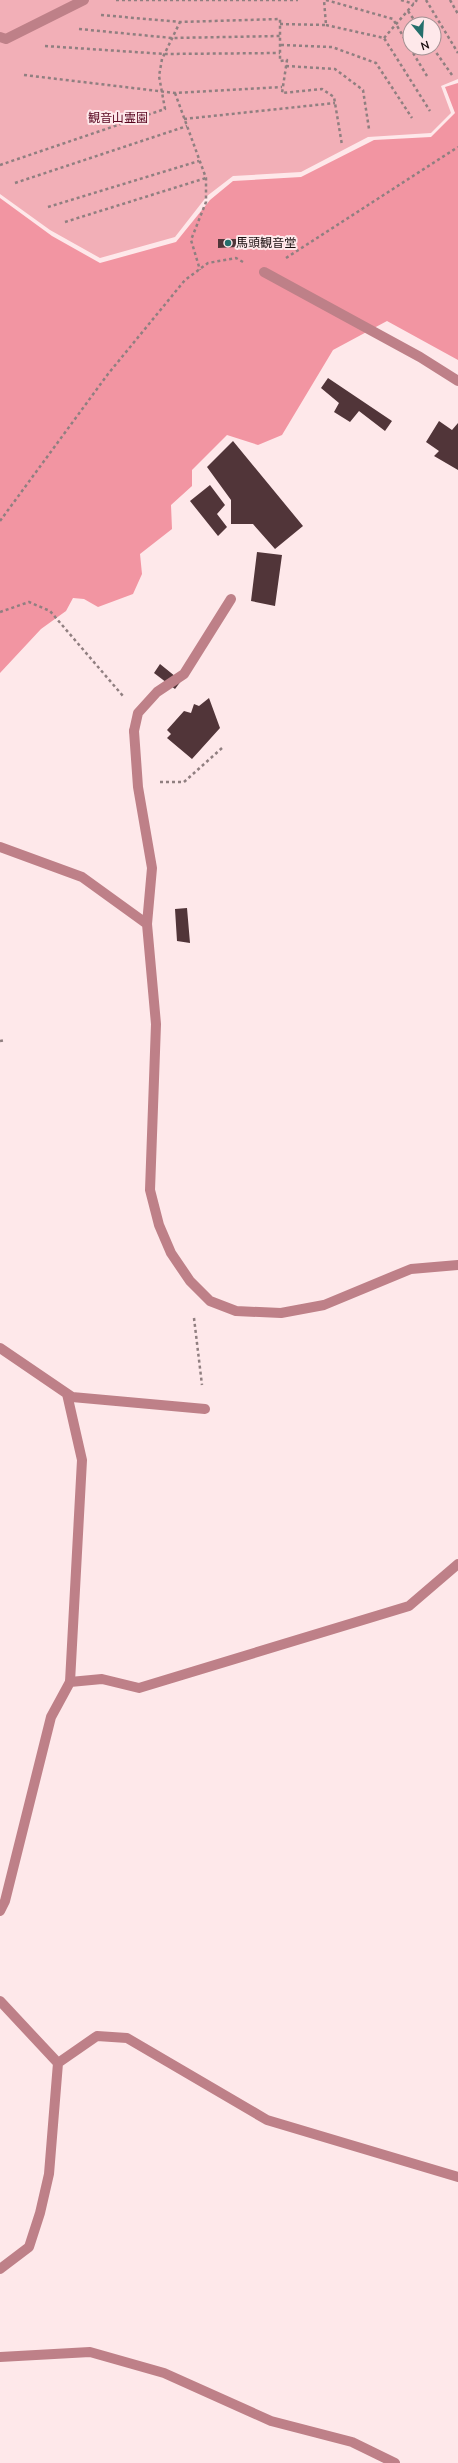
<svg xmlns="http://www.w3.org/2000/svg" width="458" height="2463" font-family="'Nunito Sans','Noto Sans JP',sans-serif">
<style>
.green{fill:#f2afb7;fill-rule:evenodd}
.forest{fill:#f295a2}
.building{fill:#513539}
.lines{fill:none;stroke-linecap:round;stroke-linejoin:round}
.path{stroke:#907f80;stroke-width:2.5;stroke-dasharray:3 3;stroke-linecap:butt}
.lane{stroke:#be8088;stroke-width:10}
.street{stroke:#be8088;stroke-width:10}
.poi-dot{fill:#256f6c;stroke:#fee8ea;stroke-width:1.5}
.labels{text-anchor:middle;stroke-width:4;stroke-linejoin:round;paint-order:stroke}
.park-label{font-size:12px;fill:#57041e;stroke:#fee8ea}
.poi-label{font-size:12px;fill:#180d0e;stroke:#fee8ea;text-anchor:start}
</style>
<rect width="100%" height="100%" fill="#fee8ea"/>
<path class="green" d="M 0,0 L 458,0 L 458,79 L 441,86 L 451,113 L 431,133 L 368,137 L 301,172 L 233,176 L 207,196 L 175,237 L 100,258 L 50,230 L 0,194 ZM 410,24 L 434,24 L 434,48 L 410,48 Z"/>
<path class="forest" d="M 458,83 L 458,360 L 387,321 L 333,350 L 282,435 L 258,445 L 227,435 L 192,470 L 192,486 L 171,505 L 172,529 L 140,554 L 142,574 L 133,594 L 98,607 L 84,599 L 73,598 L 66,611 L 41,629 L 0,673 L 0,198 L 52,236 L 100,263 L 176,242 L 210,200 L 233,181 L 301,177 L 374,140 L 431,137 L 455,113 L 445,87 Z"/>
<path class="building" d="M 218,239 L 237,239 L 237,247 L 218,248 Z
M 328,378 L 392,421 L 385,431 L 359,411 L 350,422 L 334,412 L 339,403 L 321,388 Z
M 439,421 L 452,430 L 458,423 L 458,470 L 434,456 L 439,451 L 426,442 Z
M 233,441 L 303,526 L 275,549 L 253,524 L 231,524 L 231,500 L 207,467 Z
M 210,485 L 225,505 L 217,514 L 227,527 L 218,536 L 190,501 Z
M 257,552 L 282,555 L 275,606 L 251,601 Z
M 160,664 L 181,681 L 175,689 L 154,673 Z
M 209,698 L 220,728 L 192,759 L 167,738 L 171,734 L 167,730 L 184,711 L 191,713 L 194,704 L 199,706 Z
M 187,908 L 190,943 L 177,941 L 175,909 Z"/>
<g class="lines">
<path class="path" d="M 116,0 L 298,0
M 326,0 L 393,19 L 410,48
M 401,0 L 414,4
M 426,0 L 458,53
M 450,0 L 458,14
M 408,11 L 417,24
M 101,15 L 180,22 L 280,19 L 280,61 L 287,60 L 282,93 L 322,89 L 334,97 L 342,145
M 280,24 L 326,25 L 324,0
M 326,25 L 384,38 L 430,111
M 79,29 L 172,38 L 280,36
M 384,38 L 417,0
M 281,45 L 332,47 L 376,63 L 412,118
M 45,46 L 165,54 L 280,53
M 410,48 L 427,76
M 433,48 L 452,75
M 286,66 L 335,69 L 363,90 L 369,129
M 24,75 L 175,93 L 282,87
M 175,93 L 206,178 L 206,202 L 191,240 L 200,270
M 184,119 L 335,103
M 0,165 L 165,109 L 159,76 L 162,59 L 180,22
M 15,183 L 187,126
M 48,207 L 199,161
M 65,222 L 206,178
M 286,258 L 458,147
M 0,521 L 108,374 L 185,280 L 208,263 L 236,258 L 243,262
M 0,612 L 29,602 L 50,611 L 123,696
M 160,782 L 184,782 L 222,748
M 0,1041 L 5,1040
M 194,1318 L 202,1385"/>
<path class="lane" d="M 0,37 L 6,39 L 84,0
M 134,731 L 138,713 L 157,692 L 184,674 L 231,599
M 0,1348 L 72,1397 L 205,1409
M 67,1394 L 82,1460 L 70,1682"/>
<path class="street" d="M 264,272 L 420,357 L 458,381
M 134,731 L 138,787 L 152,868 L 147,924
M 0,847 L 82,877 L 147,924 L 156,1024 L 150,1190 L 159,1225 L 171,1253 L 190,1281 L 210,1301 L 236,1311 L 281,1313 L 324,1305 L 411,1269 L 458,1265
M 0,1911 L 5,1901 L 51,1717 L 70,1682 L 102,1679 L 139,1688 L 409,1606 L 458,1564
M 0,2001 L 58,2063
M 0,2269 L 29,2247 L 40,2213 L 49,2174 L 58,2063 L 97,2036 L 127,2038 L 267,2120 L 458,2177
M 0,2357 L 90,2352 L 164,2373 L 271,2421 L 352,2442 L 395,2463"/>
</g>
<circle class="poi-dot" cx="228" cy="243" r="4"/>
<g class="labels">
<g class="park-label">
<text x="118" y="122">観音山霊園</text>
</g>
<g class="poi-label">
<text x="236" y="247">馬頭観音堂</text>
</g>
</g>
<g transform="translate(422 36) rotate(162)"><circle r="19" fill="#fee8ea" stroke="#a29092"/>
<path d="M0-3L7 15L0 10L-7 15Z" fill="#256f6c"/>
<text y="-6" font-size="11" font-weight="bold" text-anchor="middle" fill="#180d0e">N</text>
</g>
</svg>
